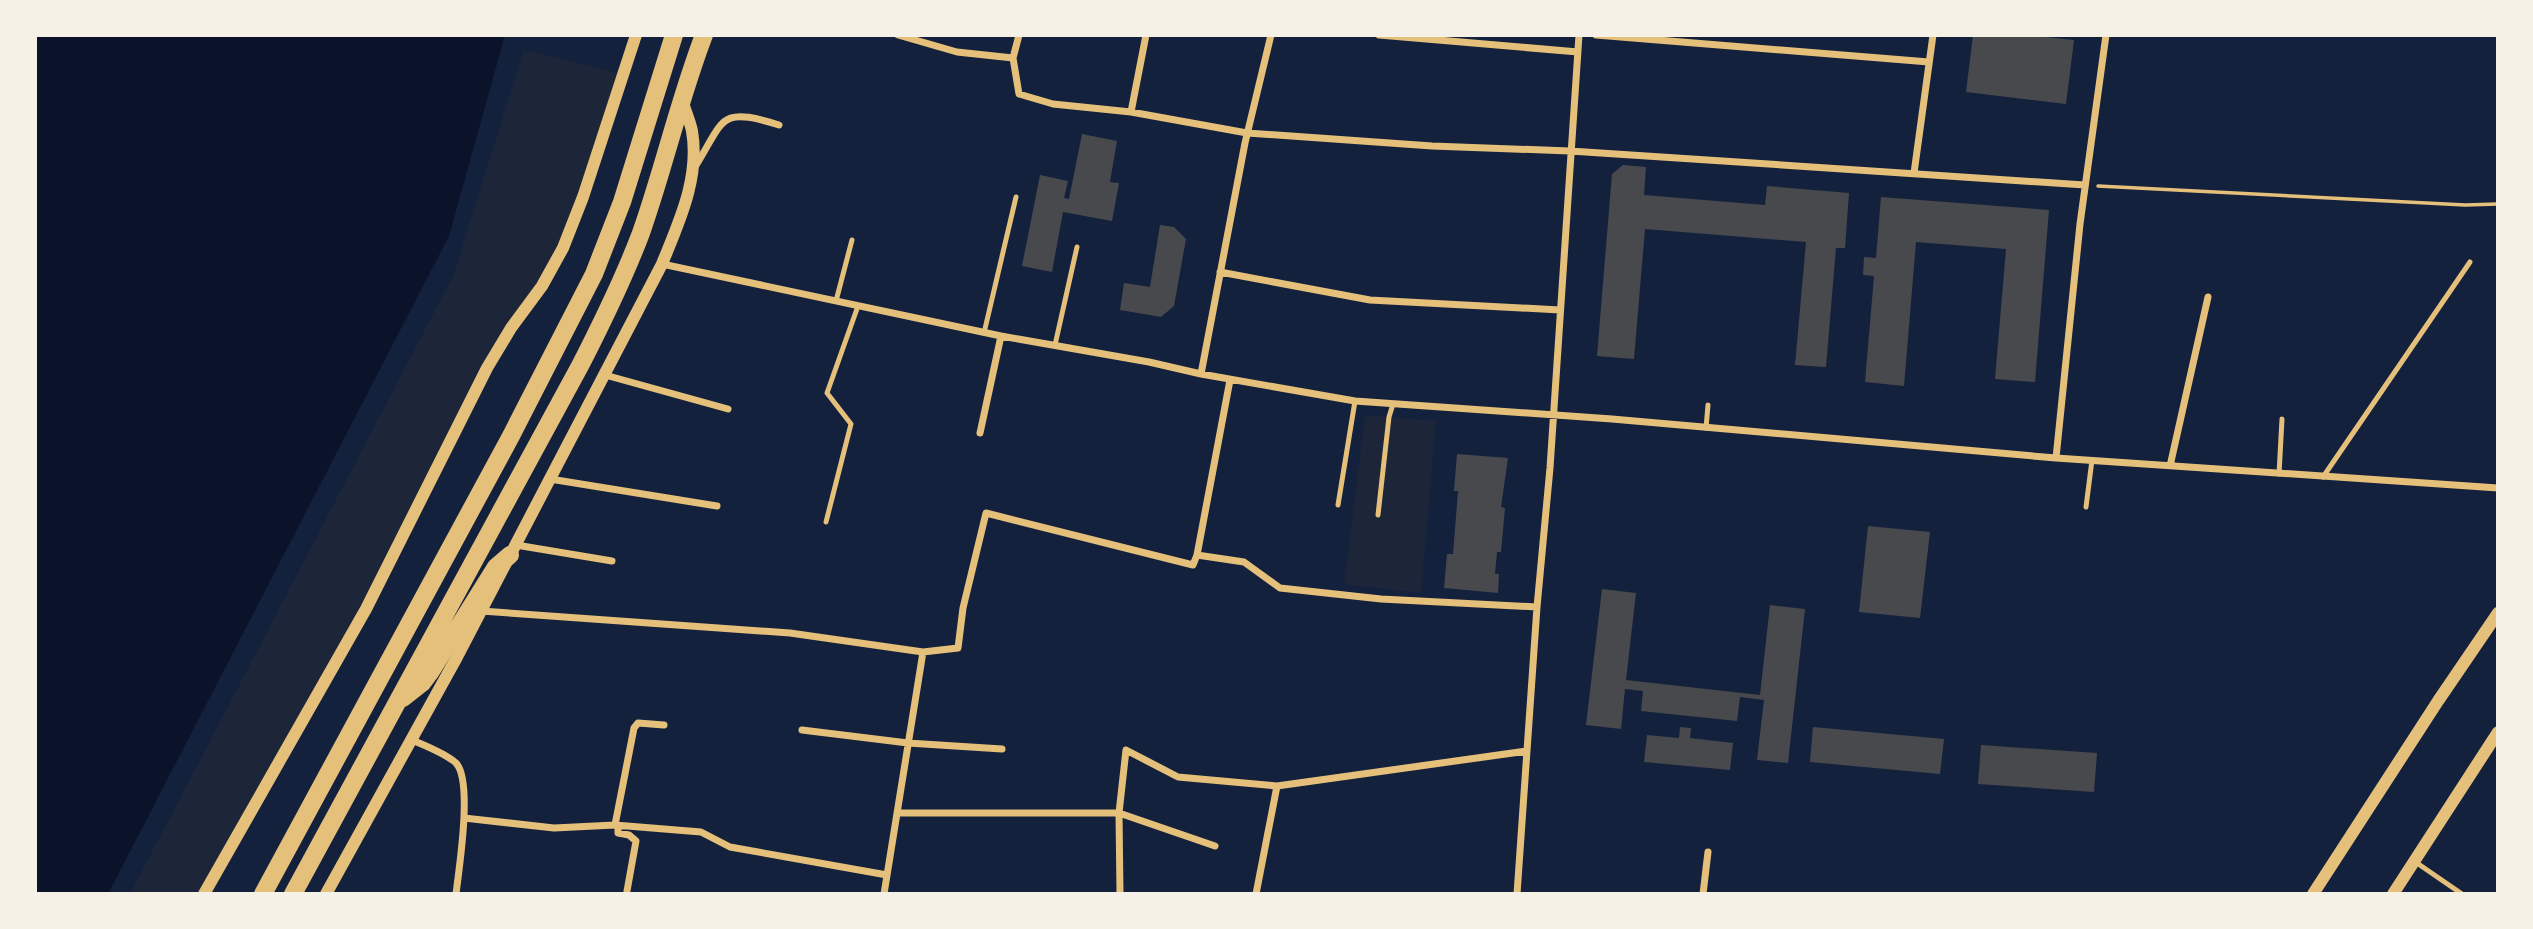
<svg xmlns="http://www.w3.org/2000/svg" width="2533" height="929" font-family="'Fira Sans Condensed',sans-serif">
<style>
.green{fill:#1d2539}
.water{fill:#0b132b}
.building{fill:#48494c}
.lines{fill:none;stroke-linecap:round;stroke-linejoin:round}
.path{stroke:#e5c07b;stroke-width:3.5}
.service{stroke:#e5c07b;stroke-width:5}
.minor{stroke:#e5c07b;stroke-width:7}
.tertiary{stroke:#e5c07b;stroke-width:12}
.primary{stroke:#e5c07b;stroke-width:18}
</style>
<rect width="100%" height="100%" fill="#14213d"/>
<path class="green" d="M 524,50 L 622,74 L 563,248 L 487,368 L 423,498 L 204,894 L 130,894 L 453,276 Z
M 1365,415 L 1436,421 L 1421,593 L 1344,584 Z"/>
<path class="water" d="M 35,35 L 505,35 L 449,236 L 108,894 L 35,894 Z"/>
<path class="building" d="M 1973,35 L 2046,35 L 2045,37 L 2074,40 L 2066,104 L 1966,92 Z
M 1082,134 L 1117,141 L 1110,182 L 1119,183 L 1112,221 L 1063,212 L 1052,272 L 1022,266 L 1040,175 L 1068,181 L 1064,198 L 1069,199 Z
M 1623,165 L 1646,167 L 1644,195 L 1765,205 L 1767,186 L 1849,193 L 1845,248 L 1836,248 L 1826,367 L 1795,365 L 1806,242 L 1645,229 L 1634,359 L 1597,356 L 1612,174 Z
M 1881,197 L 2049,210 L 2035,382 L 1995,379 L 2006,249 L 1916,242 L 1904,386 L 1865,382 L 1874,276 L 1863,275 L 1864,257 L 1876,258 Z
M 1160,225 L 1174,227 L 1186,239 L 1174,306 L 1161,317 L 1120,310 L 1124,283 L 1150,287 Z
M 1457,454 L 1508,458 L 1501,507 L 1505,508 L 1501,552 L 1497,552 L 1495,574 L 1499,574 L 1498,593 L 1444,588 L 1447,554 L 1453,554 L 1458,491 L 1454,491 Z
M 1868,526 L 1930,532 L 1920,618 L 1859,612 Z
M 1602,589 L 1636,593 L 1626,680 L 1760,695 L 1770,605 L 1805,609 L 1788,763 L 1757,760 L 1764,700 L 1740,697 L 1737,721 L 1641,711 L 1643,691 L 1625,689 L 1621,729 L 1586,725 Z
M 1680,727 L 1691,728 L 1690,738 L 1733,743 L 1730,770 L 1644,762 L 1647,735 L 1679,738 Z
M 1813,727 L 1944,739 L 1940,774 L 1810,762 Z
M 1981,745 L 2097,753 L 2094,792 L 1978,784 Z"/>
<g class="lines">
<path class="path" d="M 2098,186 L 2465,205 L 2498,204"/>
<path class="service" d="M 836,301 L 852,240
M 984,333 L 1016,197
M 1055,345 L 1077,247
M 1706,428 L 1708,405
M 2279,474 L 2282,419
M 2323,477 L 2470,262
M 1338,505 L 1355,401
M 2086,507 L 2092,460
M 1378,515 L 1389,417 L 1393,404
M 826,522 L 851,424 L 827,393 L 858,306
M 2414,861 L 2462,894"/>
<path class="minor" d="M 898,35 L 957,52 L 1013,58
M 1019,35 L 1013,58 L 1019,94 L 1053,104 L 1131,112 L 1247,133 L 1432,146 L 1570,151 L 2085,185
M 1379,35 L 1578,52
M 1596,35 L 1929,62
M 1131,112 L 1146,35
M 695,167 C 725,119 718,106 779,125
M 1914,173 L 1933,35
M 662,264 L 1001,336 L 1149,362 L 1201,374 L 1355,401 L 1612,419 L 2056,458 L 2498,488
M 1220,272 L 1370,300 L 1560,310
M 1201,374 L 1245,143 L 1271,35
M 605,375 L 728,409
M 980,433 L 1001,336
M 2056,458 L 2080,224 L 2106,35
M 2170,466 L 2208,297
M 550,479 L 717,506
M 516,545 L 612,561
M 1197,555 L 1244,562 L 1280,588 L 1381,599 L 1537,607
M 481,611 L 790,633 L 923,652 L 958,648 L 963,608 L 986,513 L 1193,565 L 1197,555 L 1230,380
M 802,730 L 908,743 L 1002,749
M 412,740 C 426,746 445,753 456,763 C 473,781 459,868 456,894
M 897,813 L 1119,813 L 1126,750 L 1178,777 L 1277,786 L 1527,751
M 464,818 L 554,828 L 615,825 L 701,832 L 730,847 L 887,875
M 615,825 L 634,728 L 638,723 L 664,725
M 618,825 L 618,833 L 629,835 L 636,841 L 627,891
M 884,894 L 923,652
M 1120,894 L 1119,813 L 1215,846
M 1256,894 L 1277,786
M 1517,894 L 1537,607 L 1550,468 L 1579,35
M 1703,894 L 1708,852"/>
<path class="tertiary" d="M 204,894 L 366,609 L 487,368 L 511,328 L 542,286 L 563,248 L 583,197 L 636,35
M 326,894 L 457,657 L 662,264 C 679,222 700,178 692,131 C 690,121 685,110 682,100
M 2313,894 L 2438,701 L 2498,613
M 2393,894 L 2498,732"/>
<path class="primary" d="M 403,698 L 422,683 L 431,671 L 496,567 L 510,555
M 263,894 L 511,436 L 594,274 L 622,202 L 674,35
M 293,894 L 581,364 C 603,321 624,278 641,233 C 664,168 679,100 704,35"/>
</g>
<rect width="2533" height="929" fill="none" stroke="#f6f1e7" stroke-width="74"/>
</svg>
